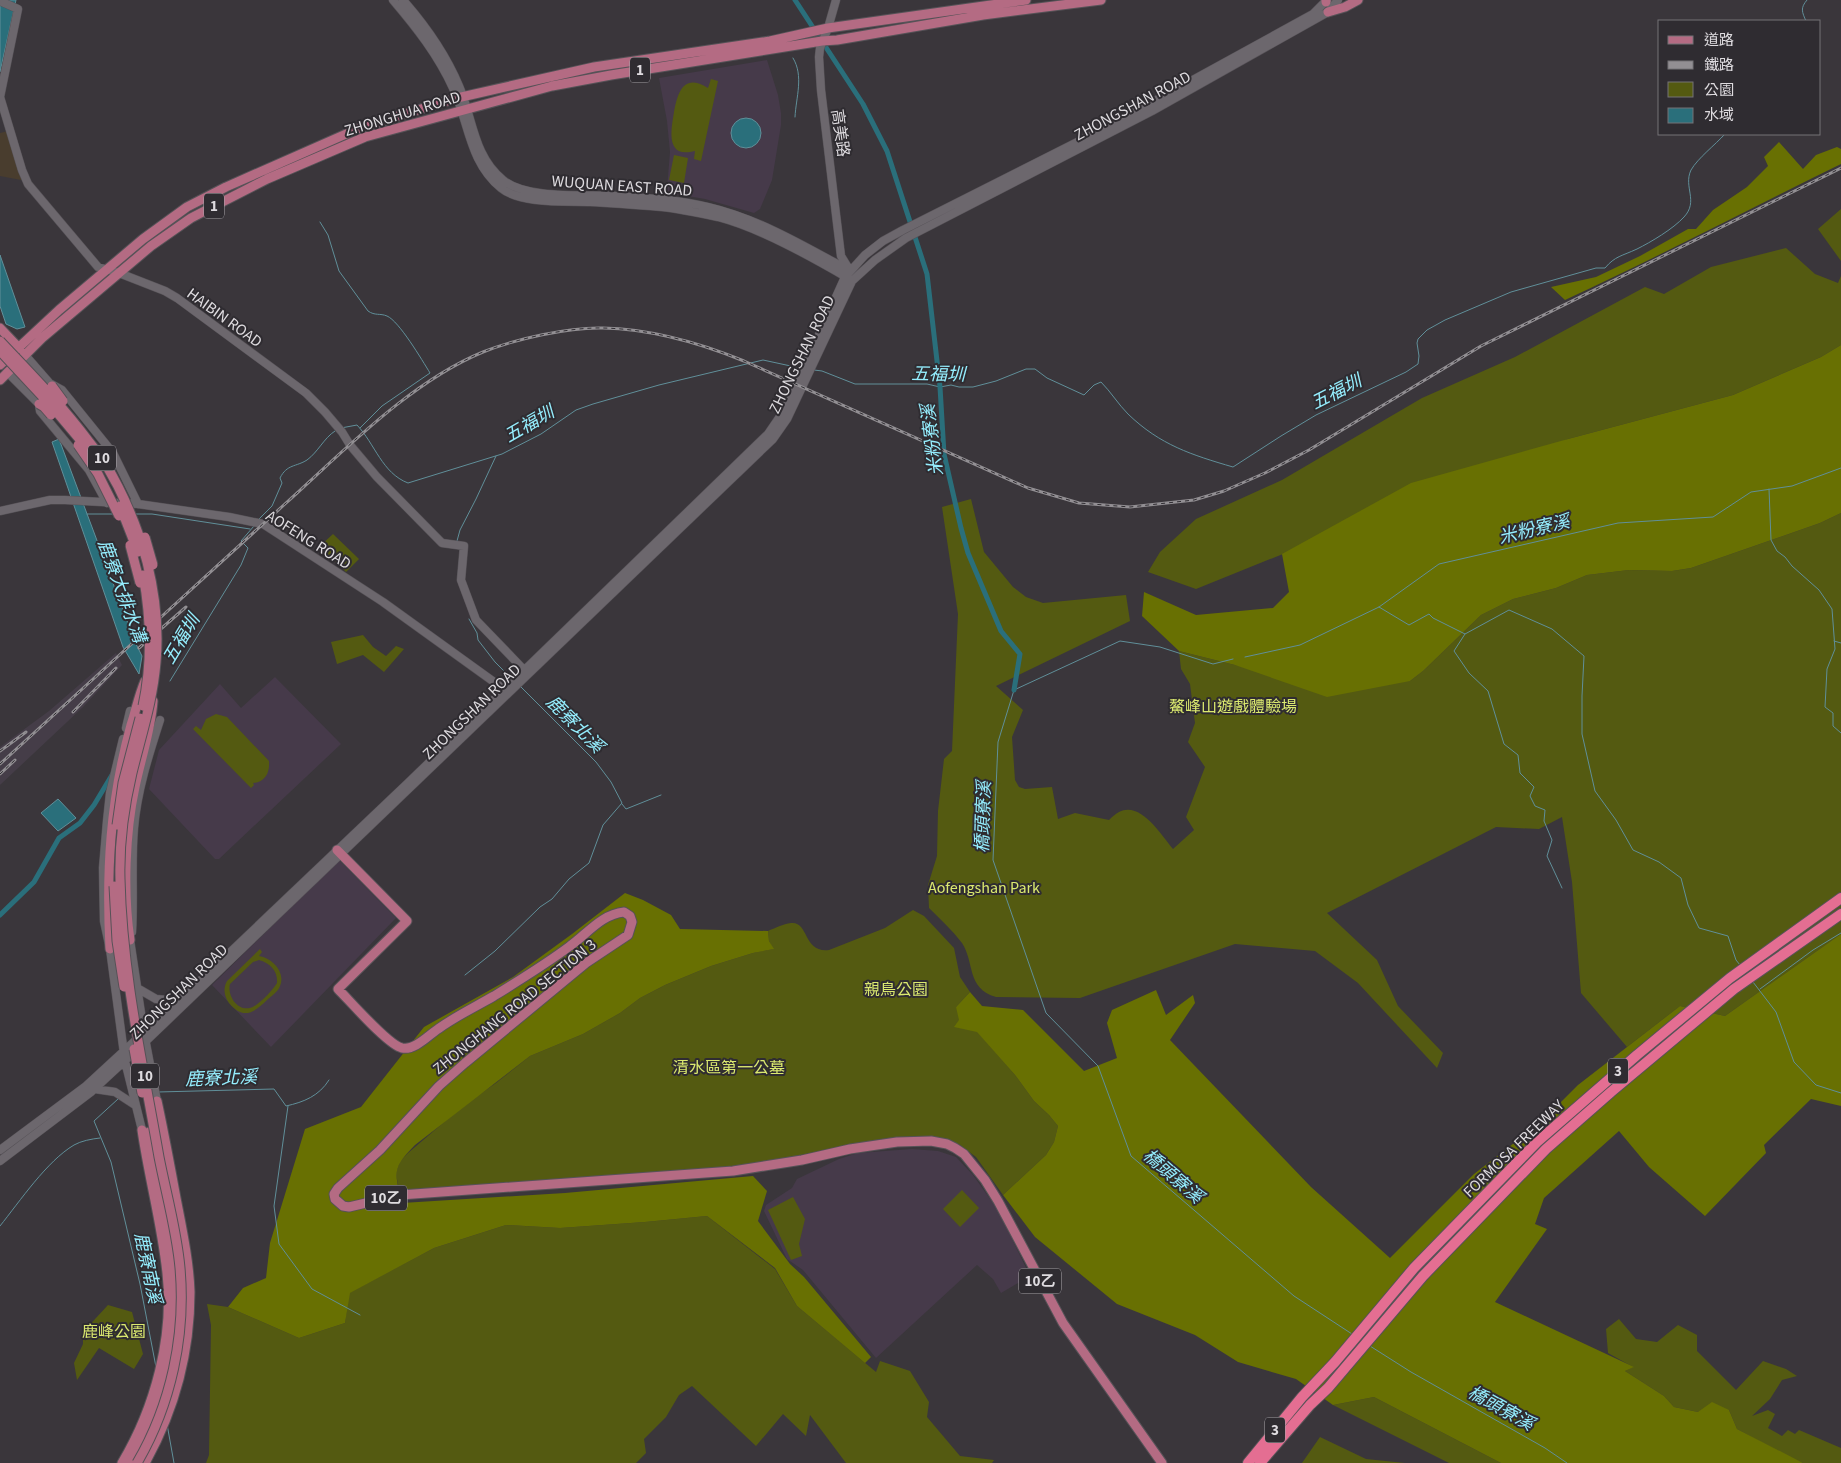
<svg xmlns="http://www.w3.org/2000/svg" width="1841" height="1463" font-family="'Source Sans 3','Noto Sans TC',sans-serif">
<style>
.built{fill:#453d48}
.industrial{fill:#493d2e}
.education{fill:#463a4a}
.green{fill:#545a11;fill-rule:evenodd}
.forest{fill:#687002}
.water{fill:#2a6f7b;stroke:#608f99}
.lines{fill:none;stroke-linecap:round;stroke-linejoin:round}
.stream{stroke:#608f99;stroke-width:1}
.canal{stroke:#2a6f7b;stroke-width:5}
.secondary-casing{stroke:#565257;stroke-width:9}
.primary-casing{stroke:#565257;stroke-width:11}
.highway-casing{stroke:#565257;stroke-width:12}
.secondary{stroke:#6c676d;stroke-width:8}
.primary{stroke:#b46b83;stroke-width:9}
.highway{stroke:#e46e92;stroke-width:10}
.rail-casing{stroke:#928f93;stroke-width:3}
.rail{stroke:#2f2c31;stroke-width:1;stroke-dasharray:4;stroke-linecap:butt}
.primary-bridge-casing{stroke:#565257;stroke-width:11;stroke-linecap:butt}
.primary-bridge{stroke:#b46b83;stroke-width:9}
.labels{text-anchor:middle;stroke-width:4;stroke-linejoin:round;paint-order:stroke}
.shield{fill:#2f2c31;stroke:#aaa6ab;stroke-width:1}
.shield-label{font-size:15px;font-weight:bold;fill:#dedbdf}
.street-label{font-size:16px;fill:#dedbdf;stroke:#2f2c31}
.park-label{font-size:16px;fill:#dbe96f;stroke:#2f2c31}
.water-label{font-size:18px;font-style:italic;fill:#95eefe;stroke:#2f2c31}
</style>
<rect width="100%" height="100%" fill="#3a363b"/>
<path class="built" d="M 116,653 L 122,665 L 83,707 L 0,785 L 0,747 L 49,711 Z"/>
<path class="industrial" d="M 8,131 L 21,174 L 21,180 L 0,176 L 0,133 Z"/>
<path class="education" d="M 767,60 L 778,95 L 781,113 L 781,125 L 772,180 L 760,209 L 754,213 L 705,199 L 669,193 L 667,189 L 670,152 L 667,121 L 659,78 Z
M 275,677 L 341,744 L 219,859 L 215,859 L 149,789 L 159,750 L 220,684 L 241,708 Z
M 339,860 L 396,918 L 271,1047 L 212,985 Z
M 912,1149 L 938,1151 L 956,1157 L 973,1175 L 998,1210 L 1030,1276 L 1001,1293 L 993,1279 L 977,1265 L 876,1358 L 803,1270 L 787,1259 L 764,1211 L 766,1205 L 792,1188 L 797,1179 L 839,1159 L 858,1153 Z"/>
<path class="green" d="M 711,79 L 718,81 L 701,161 L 694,159 L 695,151 C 665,159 671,130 674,112 C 678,91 684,73 708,88 Z
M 674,155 L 688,158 L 684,183 L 669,180 Z
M 1841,209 L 1841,261 L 1818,229 Z
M 1786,248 L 1815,274 L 1838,283 L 1841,276 L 1841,345 L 1821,357 L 1733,395 L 1568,439 L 1196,589 L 1148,572 L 1160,552 L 1196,519 L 1282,480 L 1422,398 L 1515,357 L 1645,287 L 1664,294 L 1711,267 Z
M 971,499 L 984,552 L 1013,587 L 1026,597 L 1043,603 L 1126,595 L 1130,621 L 996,686 L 1023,710 L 1012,737 L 1015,780 L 1019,787 L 1025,789 L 1052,787 L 1058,819 L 1075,813 L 1109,820 C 1112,817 1115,814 1119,812 C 1141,801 1161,835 1173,849 L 1194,830 L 1186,817 L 1205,767 L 1188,742 L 1195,723 L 1190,684 L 1181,669 L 1179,651 L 1235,665 L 1410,681 L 1423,671 L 1481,615 L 1513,599 L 1556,588 L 1587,575 L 1629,570 L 1672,571 L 1691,568 L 1820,523 L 1841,513 L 1841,934 L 1725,1016 L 1680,1006 L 1627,1047 L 1581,993 L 1572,882 L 1562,817 L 1539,829 L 1496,827 L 1327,913 L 1377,960 L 1398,1006 L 1443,1053 L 1437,1068 L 1358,983 L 1315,951 L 1235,944 L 1080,998 L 996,997 C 966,988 975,963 962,943 C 952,930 940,919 929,908 L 928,885 L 937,856 L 938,811 L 944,759 L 952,751 L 958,614 L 942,507 Z
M 333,534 L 359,559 L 346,572 L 320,546 Z
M 363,635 L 373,647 L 386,656 L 396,646 L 404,649 L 384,672 L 363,655 L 337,664 L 331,642 Z
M 216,714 L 227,717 L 269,761 C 270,773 265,782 253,783 L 254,785 L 251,788 L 193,729 L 196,726 L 201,730 L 206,719 Z
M 913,910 L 924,916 L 954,948 L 960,977 L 970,992 L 956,1007 L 1015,1075 L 1034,1101 L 1049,1115 L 1058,1126 L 1054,1142 L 1046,1155 L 1003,1195 L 976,1157 L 960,1145 L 942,1140 L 881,1139 L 710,1173 L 400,1192 C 395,1174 394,1167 408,1153 L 463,1106 L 496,1083 L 530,1056 L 583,1034 L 620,1013 L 640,998 L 665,985 L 711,966 L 753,953 L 773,949 L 769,941 L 768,931 C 775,928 783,924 791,923 C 809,921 803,953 829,950 L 885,928 Z
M 260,949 L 262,952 L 259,956 C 272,958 286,972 280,986 C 278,992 271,996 267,1000 C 254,1013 243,1020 229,1003 C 224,996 223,988 227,981 ZM 259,960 C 270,963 278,971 277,983 C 273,990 257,1007 250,1008 C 237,1011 227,995 230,984 L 253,962 Z
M 962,1190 L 979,1208 L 960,1227 L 943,1209 Z
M 793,1197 L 805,1219 L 799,1244 L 802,1256 L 791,1260 L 768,1210 Z
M 707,1216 L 775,1269 L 797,1306 L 876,1372 L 880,1361 L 910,1371 L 929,1402 L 927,1417 L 960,1456 L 994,1460 L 992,1463 L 846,1463 L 810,1415 L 806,1436 L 783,1414 L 756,1446 L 692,1386 L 679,1395 L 666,1417 L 644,1439 L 646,1453 L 636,1463 L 206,1463 L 209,1455 L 211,1325 L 207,1304 L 228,1307 L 299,1338 L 345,1323 L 349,1293 L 434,1248 L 506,1225 L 560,1228 L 645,1222 Z
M 108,1305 L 132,1312 L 143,1354 L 134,1369 L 99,1348 L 77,1380 L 74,1363 L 83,1344 L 83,1332 Z
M 1619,1319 L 1636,1339 L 1657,1342 L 1678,1325 L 1697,1335 L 1697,1351 L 1736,1390 L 1763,1361 L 1786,1369 L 1797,1376 L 1782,1380 L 1770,1399 L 1752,1416 L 1768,1410 L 1775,1414 L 1768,1428 L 1782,1436 L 1788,1430 L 1795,1434 L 1799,1430 L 1841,1448 L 1841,1463 L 1803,1463 L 1789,1457 L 1737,1429 L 1729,1410 L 1698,1412 L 1674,1407 L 1664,1396 L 1625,1371 L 1633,1367 L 1608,1353 L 1606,1329 Z
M 1374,1397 L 1501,1463 L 1449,1463 L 1333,1405 Z
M 1320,1437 L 1366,1459 L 1405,1463 L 1302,1463 Z"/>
<path class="forest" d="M 1779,142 L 1803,169 L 1816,155 L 1837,147 L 1841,149 L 1841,164 C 1749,209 1658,257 1565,300 L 1551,287 L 1596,277 L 1640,256 L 1688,229 L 1696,229 L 1713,210 L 1747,187 L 1768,166 L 1764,157 Z
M 1841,345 L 1841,513 L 1820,523 L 1691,568 L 1672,571 L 1629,570 L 1587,575 L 1556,588 L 1513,599 L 1481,615 L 1423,671 L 1410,681 L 1327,697 L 1235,665 L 1179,651 L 1142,616 L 1144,592 L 1196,615 L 1273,608 L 1289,592 L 1282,554 L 1411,483 L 1568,439 L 1733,395 L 1821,357 Z
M 625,893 L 643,900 L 671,915 L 680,929 L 768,931 L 769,941 L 774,949 L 753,953 L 711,966 L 665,985 L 640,998 L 620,1013 L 583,1034 L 530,1056 L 415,1145 C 391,1169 395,1173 402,1203 L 565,1193 L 753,1176 L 767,1191 L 758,1221 L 790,1264 L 804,1277 L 871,1357 L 865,1363 L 797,1306 L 775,1268 L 707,1216 L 645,1222 L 560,1228 L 506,1225 L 434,1248 L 350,1293 L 345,1323 L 299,1338 L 228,1307 L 243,1288 L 266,1278 L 270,1243 L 305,1129 L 361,1107 L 424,1027 L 513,977 L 572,934 Z
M 1841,934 L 1841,1106 L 1811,1099 L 1764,1145 L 1766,1153 L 1705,1216 L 1649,1167 L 1619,1131 L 1544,1198 L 1535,1224 L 1547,1229 L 1495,1302 L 1634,1367 L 1625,1371 L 1664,1396 L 1674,1407 L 1698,1412 L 1712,1402 L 1729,1410 L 1737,1429 L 1803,1463 L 1501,1463 L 1374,1397 L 1333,1405 L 1296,1379 L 1238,1362 L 1195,1335 L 1117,1304 L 1035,1237 L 1003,1195 L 1046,1155 L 1054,1142 L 1058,1126 L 1049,1115 L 1034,1101 L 1015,1075 L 977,1032 L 954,1027 L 959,1020 L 956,1007 L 970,992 L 982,1006 L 1023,1010 L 1084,1071 L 1117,1058 L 1107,1023 L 1112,1010 L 1156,990 L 1166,1015 L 1193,995 L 1195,1003 L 1170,1040 L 1311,1187 L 1390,1258 L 1474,1174 L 1541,1122 L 1578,1085 L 1680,1006 L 1725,1016 Z"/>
<path class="water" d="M 0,0 L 16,0 L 0,72 Z
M731 133a15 15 0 1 1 30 0a15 15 0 1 1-30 0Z
M 0,255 L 25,327 L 17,329 L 6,324 L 0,306 Z
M 59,439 L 135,642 L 142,656 L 139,674 L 123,647 L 52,442 Z
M 58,799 L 76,818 L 58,831 L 41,813 Z"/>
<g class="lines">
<path class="stream" d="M 1806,21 C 1802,12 1800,8 1807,0
M 793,58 C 804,76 796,97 795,117
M 320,222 L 328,235 L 339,271 L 368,311 C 375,316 380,313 387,316 C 399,321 422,360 430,373 L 382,406 L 360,428
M 814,370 L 822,371 L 855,384 L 927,384 L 940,387 L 951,385 L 959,387 L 973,387 L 996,381 L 1026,369 L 1035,369 L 1047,378 L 1084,395 L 1094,385 L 1101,382 C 1111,392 1118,404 1128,414 C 1160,445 1192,455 1233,467 L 1281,436 L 1316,415 L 1406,372 L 1418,364 L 1419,356 L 1417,343 L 1418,339 L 1427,330 L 1445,320 L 1511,292 L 1596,268 L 1605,268 C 1615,256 1622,256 1637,249 C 1651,242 1673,229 1684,217 C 1699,201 1683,187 1691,170 C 1698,158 1715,145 1725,134
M 341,428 L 357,425 C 375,444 382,473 408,483 L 502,454 L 541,434 L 576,410 L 593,404 L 659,385 L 763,360 L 800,368
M 1769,489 L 1771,540 L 1777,551 L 1785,557 L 1792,566 L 1819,590 L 1832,609 L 1835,649 L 1827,669 L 1825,707 L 1833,713 L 1833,726 L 1841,733
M 87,514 L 113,514
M 135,514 L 152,514 L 250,529
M 259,519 L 272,506 L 282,483 L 280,478 C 287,464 296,467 307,460 C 318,452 324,438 335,431
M 457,541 L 460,530 L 476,499 L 496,456
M 1379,607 L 1409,625 L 1429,614 L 1433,618 L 1465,634 L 1509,610 L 1552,629 L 1584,656 L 1582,696 L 1582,734 L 1595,791 L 1616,820 L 1633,850 L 1659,862 L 1681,878 L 1688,905 L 1699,928 L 1728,936 L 1736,960 L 1740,965
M 469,619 L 477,633 L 478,640 L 495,662 L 512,679
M 1465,634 L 1454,651 L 1469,673 L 1488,691 L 1504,744 L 1518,755 L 1520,773 L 1534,787 L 1530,796 L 1535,806 L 1545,810 L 1544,821 L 1552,840 L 1547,856 L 1562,888
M 1834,641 L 1841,643
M 1245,657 L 1300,645 L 1379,607 L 1439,564 L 1618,523 L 1713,517 L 1751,492 L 1792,486 L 1841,468
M 1233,659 L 1213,664 L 1160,647 L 1120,641 L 1014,690 L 998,742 L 993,860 L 1046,1013 L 1098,1066 L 1131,1156 L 1294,1296 L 1352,1334
M 170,681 L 241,565 L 248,548 L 241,541 L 254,526
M 622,804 L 626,809 L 661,795
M 465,975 L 495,951 L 540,907 L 552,899 L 569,879 L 589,863 L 603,825 L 622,803 L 611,782 L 596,762 L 521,687
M 1753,982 L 1776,1012 L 1794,1062 L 1816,1085 L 1841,1093
M 1760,989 L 1813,950 L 1841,933
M 158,1092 L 274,1089 L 286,1106 C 304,1102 319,1096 329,1080
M 118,1099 L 94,1121 L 111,1162 L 140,1284 L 156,1367
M 288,1106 L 274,1206 L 279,1244 L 312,1289 L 360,1315
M 0,1226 C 20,1201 47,1161 74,1145 C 81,1141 91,1139 100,1138
M 1370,1346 L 1411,1372 L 1545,1448 L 1567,1463
M 167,1424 L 174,1463"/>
<path class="canal" d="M 795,0 L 863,104 L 887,151 L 927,274 L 940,387 L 944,454 L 961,528 L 968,553 L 1001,631 L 1020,654 L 1014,690
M 0,915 L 34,882 L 59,838 L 80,823 L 94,805 L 112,775"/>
<g class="secondary-casing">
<path id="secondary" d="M 393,0 C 416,27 438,55 453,88 C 469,122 469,162 501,188 C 520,204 566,201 590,202 C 614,203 638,205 662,207 C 680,209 699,213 718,217 C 760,228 810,256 848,278
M 403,0 C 425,25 446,55 459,86 C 473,118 473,156 503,180 C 527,200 587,194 618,196 C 648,198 680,200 708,207 C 759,219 804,246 850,271
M 836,0 L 828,28 L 820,48 L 819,57 L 821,90 L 841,256 L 849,269
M 0,1 L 18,9 L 0,97 L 22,170 L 28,184 L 98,267 L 119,273 L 165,291 L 177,298 L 306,393 L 325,412 L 342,432 L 350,445 L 377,477 L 442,543 L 464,546 L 461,580 L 476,620 L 527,673
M 25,355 L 52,386
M 7,372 L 39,404 L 40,411 L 89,470 L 107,503
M 51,384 L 62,390 L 113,453 L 138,504
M 0,511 L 50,500 L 65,500 L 138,504 L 229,517 L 263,524 L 383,602 L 508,692
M 126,728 L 130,711
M 123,739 L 110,793 L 107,821 L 103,868 L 104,921 L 110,949 L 125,1061 L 142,1130
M 132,932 C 134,897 131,862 134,828 C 137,791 149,754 160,720
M 130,940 L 144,1033 L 157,1101
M 137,988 L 156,999 L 178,1001
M 95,1089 L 115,1092 L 135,1105
M 0,1150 L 86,1086 L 201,980 L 408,783 L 768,434 L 781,415 L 791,397 L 845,277 L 865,255 L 883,241 L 903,230 L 1109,126 L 1313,14 L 1327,0
M 0,1161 L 91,1092 L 146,1041 L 773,439 L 787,419 L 852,281 L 875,260 L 906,238 L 1152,111 L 1328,12 L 1338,0"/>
</g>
<g class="primary-casing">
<path id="primary" d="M 1326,2 L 1326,0
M 1328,12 L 1345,7 L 1358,0
M 0,328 L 20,349
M 0,365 L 59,310 L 143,239 L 187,207 L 226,187 L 362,127 L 457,98 L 594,67 L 770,41 L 828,28 L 1026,0
M 0,380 L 42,338 L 119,273 L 151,246 L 191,218 L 267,179 L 365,137 L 552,86 L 611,75 L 822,41 L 837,40 L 983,15 L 1101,0
M 337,850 L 407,921 L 338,989 C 350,1001 388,1045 402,1048 C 414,1051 429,1035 438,1029 C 456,1016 475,1007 494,996 C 520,980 546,964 570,946 C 587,934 602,914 624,912 L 630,916 L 632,922 L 628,935 L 586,963 L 465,1063 L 439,1086 L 380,1150 L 338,1188 L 334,1194 L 335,1199 L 343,1206 L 349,1207 L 400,1195 L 733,1171 L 802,1160 L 850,1149 L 897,1142 L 931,1141 L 947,1144 L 955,1148 L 964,1154 L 985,1180 L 998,1201 L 1063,1323 L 1162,1463
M 130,940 C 123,893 125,833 135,787 C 141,758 151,730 153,701
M 110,949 C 106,871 110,801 131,725 C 136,710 139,695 145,681
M 122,1463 C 155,1408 174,1337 167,1273 C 162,1225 149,1178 142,1130
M 131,1463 C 166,1406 180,1334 174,1268 C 173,1255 169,1243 167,1230 C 161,1198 155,1165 149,1132
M 145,1463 C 174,1411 190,1352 190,1292 C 189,1261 182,1229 176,1198 C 170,1166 164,1133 157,1101"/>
</g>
<g class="highway-casing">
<path id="highway" d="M 1248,1463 L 1302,1397 L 1335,1362 L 1414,1268 L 1537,1142 L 1637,1055 L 1730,978 L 1841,898
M 1260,1463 L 1310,1405 L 1328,1388 L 1423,1276 L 1546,1149 L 1611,1092 L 1734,989 L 1841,914"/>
</g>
<use href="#secondary" class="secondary"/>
<use href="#primary" class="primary"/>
<use href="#highway" class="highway"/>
<g class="rail-casing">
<path id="rail" d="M 139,648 L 186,607
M 73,712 L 116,668
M 0,751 L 26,732
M 0,764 C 96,677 190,590 286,503 C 344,451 410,382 483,352 C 515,339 569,327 603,328 C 651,329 700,343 744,361 L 1028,488 L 1079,503 L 1130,507 L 1194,500 L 1224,491 L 1265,473 L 1309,450 L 1481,346 L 1841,168
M 0,774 L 15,760"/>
</g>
<use href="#rail" class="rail"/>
<g class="primary-bridge-casing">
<path id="primary-bridge" d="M 0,341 C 30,373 61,404 87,439 C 93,447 100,455 105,463 C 123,493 138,528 147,562 C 155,594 159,629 156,662 C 153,700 141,736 132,773 C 124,807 119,844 120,879 C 122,973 143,1065 159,1157 C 166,1193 177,1232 180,1268 C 186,1335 171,1405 137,1463
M 0,351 L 55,410 L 87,448
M 52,386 L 63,401
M 39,404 L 44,407 L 51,415
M 78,445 L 98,474 L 119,516
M 120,506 L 138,552
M 145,537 L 153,565
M 130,545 L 140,583
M 143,575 C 151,618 152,663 143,706
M 117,825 L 123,783 L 140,718
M 114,886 L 117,941 L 124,987
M 134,1049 L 142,1093"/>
</g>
<use href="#primary-bridge" class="primary-bridge"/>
</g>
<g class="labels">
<g class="shield">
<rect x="630" y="57.5" width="20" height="25" rx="4"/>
<rect x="204" y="193.5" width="20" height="25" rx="4"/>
<rect x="88" y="445.5" width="28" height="25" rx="4"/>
<rect x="1608" y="1058.5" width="20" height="25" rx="4"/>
<rect x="131" y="1063.5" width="28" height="25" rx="4"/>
<rect x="365" y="1185.5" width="42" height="25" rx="4"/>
<rect x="1019" y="1268.5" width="42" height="25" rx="4"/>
<rect x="1265" y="1417.5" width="20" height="25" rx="4"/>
</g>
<g class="shield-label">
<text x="640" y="75">1</text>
<text x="214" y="211">1</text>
<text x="102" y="463">10</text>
<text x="1618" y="1076">3</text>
<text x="145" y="1081">10</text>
<text x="386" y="1203">10乙</text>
<text x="1040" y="1286">10乙</text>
<text x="1275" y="1435">3</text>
</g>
<g class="street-label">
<text transform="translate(1132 105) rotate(-28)" y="6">ZHONGSHAN ROAD</text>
<text transform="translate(402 113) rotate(-17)" y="6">ZHONGHUA ROAD</text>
<text transform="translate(841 133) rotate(82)" y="6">高美路</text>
<text transform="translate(622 185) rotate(4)" y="6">WUQUAN EAST ROAD</text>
<text transform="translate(225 317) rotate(36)" y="6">HAIBIN ROAD</text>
<text transform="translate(801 354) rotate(-64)" y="6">ZHONGSHAN ROAD</text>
<text transform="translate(309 539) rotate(32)" y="6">AOFENG ROAD</text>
<text transform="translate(471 711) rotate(-44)" y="6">ZHONGSHAN ROAD</text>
<text transform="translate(178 991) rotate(-44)" y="6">ZHONGSHAN ROAD</text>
<text transform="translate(514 1006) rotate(-39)" y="6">ZHONGHANG ROAD SECTION 3</text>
<text transform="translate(1513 1148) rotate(-44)" y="6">FORMOSA FREEWAY</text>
</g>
<g class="park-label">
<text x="1233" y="712">鰲峰山遊戲體驗場</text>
<text x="984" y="893">Aofengshan Park</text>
<text x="896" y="995">親鳥公園</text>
<text x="729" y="1073">清水區第一公墓</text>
<text x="114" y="1337">鹿峰公園</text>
</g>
<g class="water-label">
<text transform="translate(938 374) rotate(1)" y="6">五福圳</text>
<text transform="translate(1336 392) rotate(-27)" y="6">五福圳</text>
<text transform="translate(529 424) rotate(-30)" y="6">五福圳</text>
<text transform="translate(932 440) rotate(-97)" y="6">米粉寮溪</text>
<text transform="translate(1534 529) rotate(-13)" y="6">米粉寮溪</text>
<text transform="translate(122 591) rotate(70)" y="6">鹿寮大排水溝</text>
<text transform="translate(181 639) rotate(-59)" y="6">五福圳</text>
<text transform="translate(575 724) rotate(45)" y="6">鹿寮北溪</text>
<text transform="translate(983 817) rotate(-88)" y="6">橋頭寮溪</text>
<text transform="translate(221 1078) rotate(-2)" y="6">鹿寮北溪</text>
<text transform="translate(1173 1176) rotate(41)" y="6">橋頭寮溪</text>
<text transform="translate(148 1268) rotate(78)" y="6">鹿寮南溪</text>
<text transform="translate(1501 1408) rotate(29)" y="6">橋頭寮溪</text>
</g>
</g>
<rect x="1658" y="20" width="162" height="115" fill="#2f2c31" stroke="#757277"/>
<rect x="1668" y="36" width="25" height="8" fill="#b46b83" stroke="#757277"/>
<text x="1704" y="45" font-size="15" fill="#dedbdf">道路</text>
<rect x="1668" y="61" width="25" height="8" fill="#928f93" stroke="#757277"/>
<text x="1704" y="70" font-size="15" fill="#dedbdf">鐵路</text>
<rect x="1668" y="82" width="25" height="15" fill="#545a11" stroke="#757277"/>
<text x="1704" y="95" font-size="15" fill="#dedbdf">公園</text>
<rect x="1668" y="108" width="25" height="15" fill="#2a6f7b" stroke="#757277"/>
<text x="1704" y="120" font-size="15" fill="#dedbdf">水域</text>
</svg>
